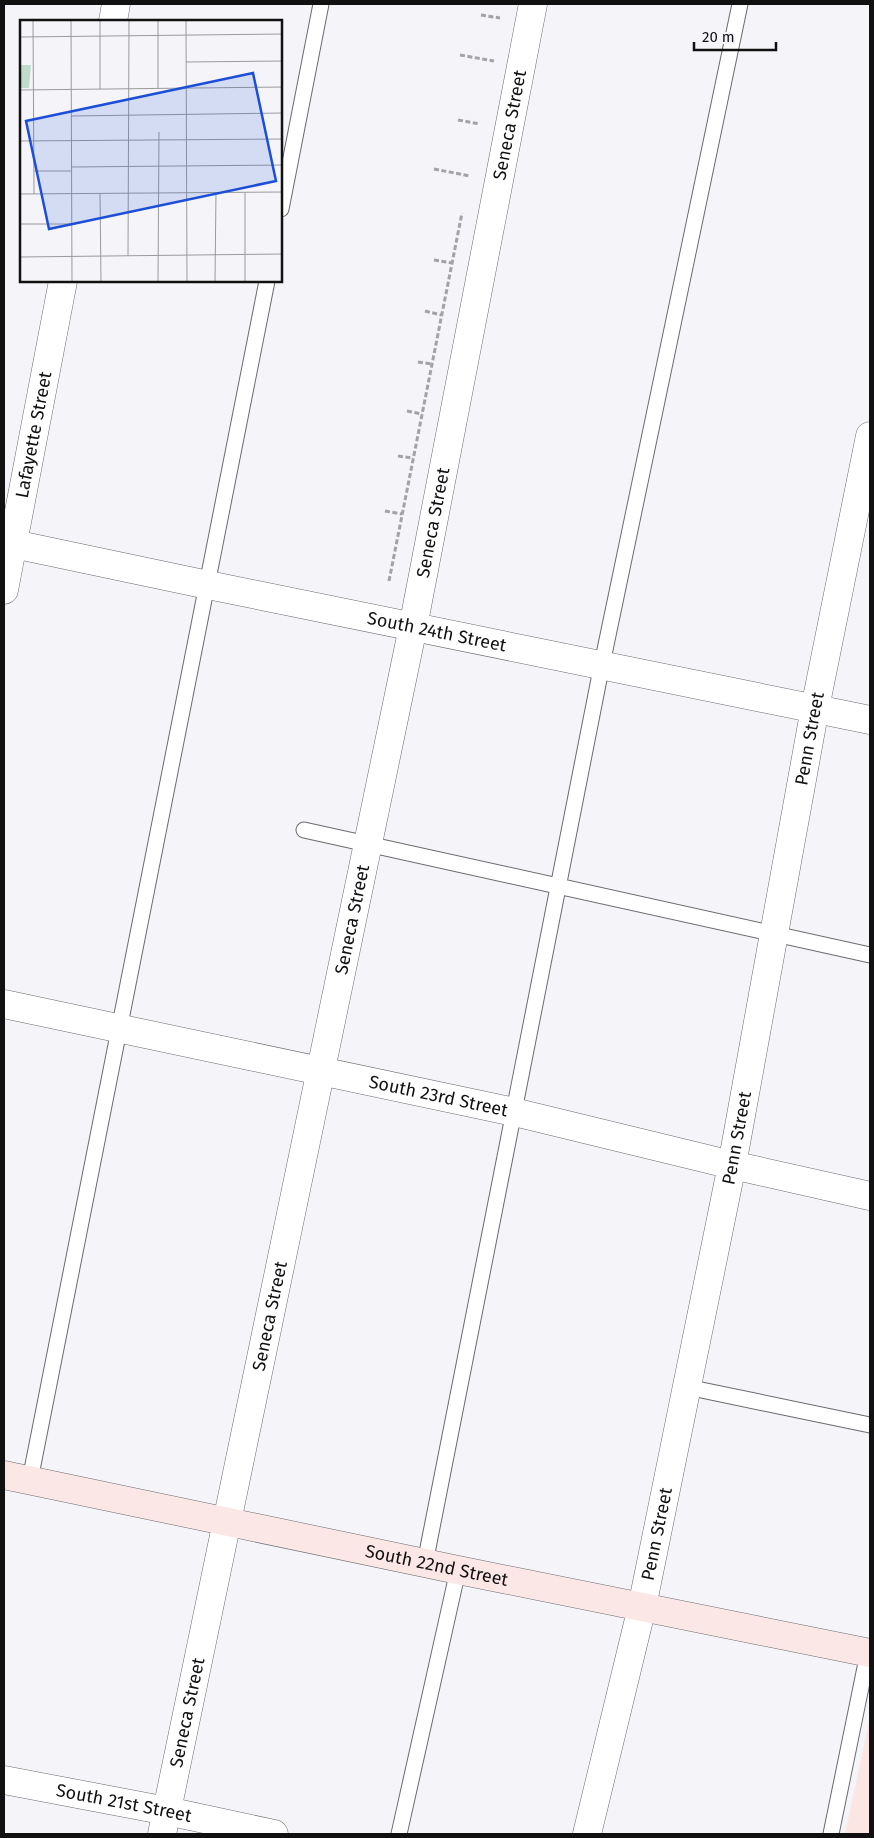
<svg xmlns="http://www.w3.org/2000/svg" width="874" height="1838" font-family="'Fira Sans',sans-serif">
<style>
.commercial{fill:#fce6e4}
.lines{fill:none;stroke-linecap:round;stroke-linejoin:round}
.service-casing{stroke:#6a6b6e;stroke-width:17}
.minor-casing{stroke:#6a6b6e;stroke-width:29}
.secondary-casing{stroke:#6a6b6e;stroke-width:29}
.path{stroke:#a3a3a6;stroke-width:3;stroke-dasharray:5 2.5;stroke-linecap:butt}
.service{stroke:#fff;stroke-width:15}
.minor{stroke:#fff;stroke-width:28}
.secondary{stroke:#fbe7e6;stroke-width:28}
.labels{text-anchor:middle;stroke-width:5;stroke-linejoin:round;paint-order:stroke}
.street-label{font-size:18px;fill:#111112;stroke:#f5f5f9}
.inset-road{fill:none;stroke:#9a9a9d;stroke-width:1}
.view{fill:#1d4ed8;fill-opacity:0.15;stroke:#1d4ed8;stroke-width:2.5}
.inset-edge{fill:none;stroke:#111112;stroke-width:2.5}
</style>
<rect width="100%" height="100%" fill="#f5f5f9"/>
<path class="commercial" d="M 870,1717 L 870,1834 L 845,1834 Z"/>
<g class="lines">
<g class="service-casing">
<path id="service" d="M 281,209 L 321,4
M 304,830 L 870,955
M 687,1387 L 870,1425
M 30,1480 L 267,281
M 425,1563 L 602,664 L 740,4
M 399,1834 L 458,1570
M 831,1834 L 868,1653"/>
</g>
<g class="minor-casing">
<g id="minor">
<path d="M 113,21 L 116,4"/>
<path id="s1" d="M 4,542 L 208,585 L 870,720"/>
<path id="s2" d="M 4,590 L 63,281"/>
<path id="s3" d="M 4,1004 L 514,1112 L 732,1165 L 870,1196"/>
<path id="s4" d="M 4,1780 L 167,1811 L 274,1834"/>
<path id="s5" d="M 162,1834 L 413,627 L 533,4"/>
<path id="s6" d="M 587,1834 L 642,1607 L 732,1165 L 815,708 L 870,436"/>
</g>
</g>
<g class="secondary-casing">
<g id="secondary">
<path id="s7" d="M 4,1475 L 458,1570 L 870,1653"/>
</g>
</g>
<path class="path" d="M 481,15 L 500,18
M 460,55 L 494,61
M 458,120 L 480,124
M 434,169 L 470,176
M 434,260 L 452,263
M 425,311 L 441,315
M 418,362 L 432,364
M 407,411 L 422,414
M 398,456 L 413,458
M 385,511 L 402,514
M 389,581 L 462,213"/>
<use href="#service" class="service"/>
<use href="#minor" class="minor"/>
<use href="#secondary" class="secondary"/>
</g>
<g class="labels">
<g class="street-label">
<text dy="6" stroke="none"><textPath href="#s5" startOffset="1744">Seneca Street</textPath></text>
<text dy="6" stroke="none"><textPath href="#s2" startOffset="158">Lafayette Street</textPath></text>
<text dy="6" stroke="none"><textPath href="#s5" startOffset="1339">Seneca Street</textPath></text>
<text dy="6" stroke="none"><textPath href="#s1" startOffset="442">South 24th Street</textPath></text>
<text dy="6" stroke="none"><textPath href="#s6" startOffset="1118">Penn Street</textPath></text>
<text dy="6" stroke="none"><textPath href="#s5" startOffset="934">Seneca Street</textPath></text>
<text dy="6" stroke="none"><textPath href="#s3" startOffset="444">South 23rd Street</textPath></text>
<text dy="6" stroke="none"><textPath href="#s6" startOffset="712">Penn Street</textPath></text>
<text dy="6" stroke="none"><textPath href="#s5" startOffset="529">Seneca Street</textPath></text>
<text dy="6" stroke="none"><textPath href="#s6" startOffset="308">Penn Street</textPath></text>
<text dy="6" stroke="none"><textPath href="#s7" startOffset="442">South 22nd Street</textPath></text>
<text dy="6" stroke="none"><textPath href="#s5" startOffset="124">Seneca Street</textPath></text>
<text dy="6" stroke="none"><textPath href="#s4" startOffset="122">South 21st Street</textPath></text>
</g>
</g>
<g transform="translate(20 20)">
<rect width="262" height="262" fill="#f5f5f9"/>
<path d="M 0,45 L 11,45 L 9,68 L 0,68 Z" fill="#c0dbcb"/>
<path class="inset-road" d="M 13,0 L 14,174M 51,0 L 52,262M 138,0 L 138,69M 166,0 L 167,262M 0,17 L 263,14M 166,42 L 263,41M 80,69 L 80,0M 0,70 L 263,67M 51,96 L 263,93M 0,121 L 263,119M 51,147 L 263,145M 14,151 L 51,151M 225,172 L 225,262M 0,174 L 263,172M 80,174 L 81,262M 0,204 L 52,204M 108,236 L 109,0M 0,237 L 263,234M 138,262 L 139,112M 195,262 L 196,172"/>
<path class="view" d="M 233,53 L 256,161 L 29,209 L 6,101 Z"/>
<rect width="262" height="262" class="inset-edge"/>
</g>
<rect width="874" height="1838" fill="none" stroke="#111112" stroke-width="10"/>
<path d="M694 42v8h82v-8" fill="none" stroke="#111112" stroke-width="2.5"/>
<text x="702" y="42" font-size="15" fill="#111112" stroke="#f5f5f9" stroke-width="4" paint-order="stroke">20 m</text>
</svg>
